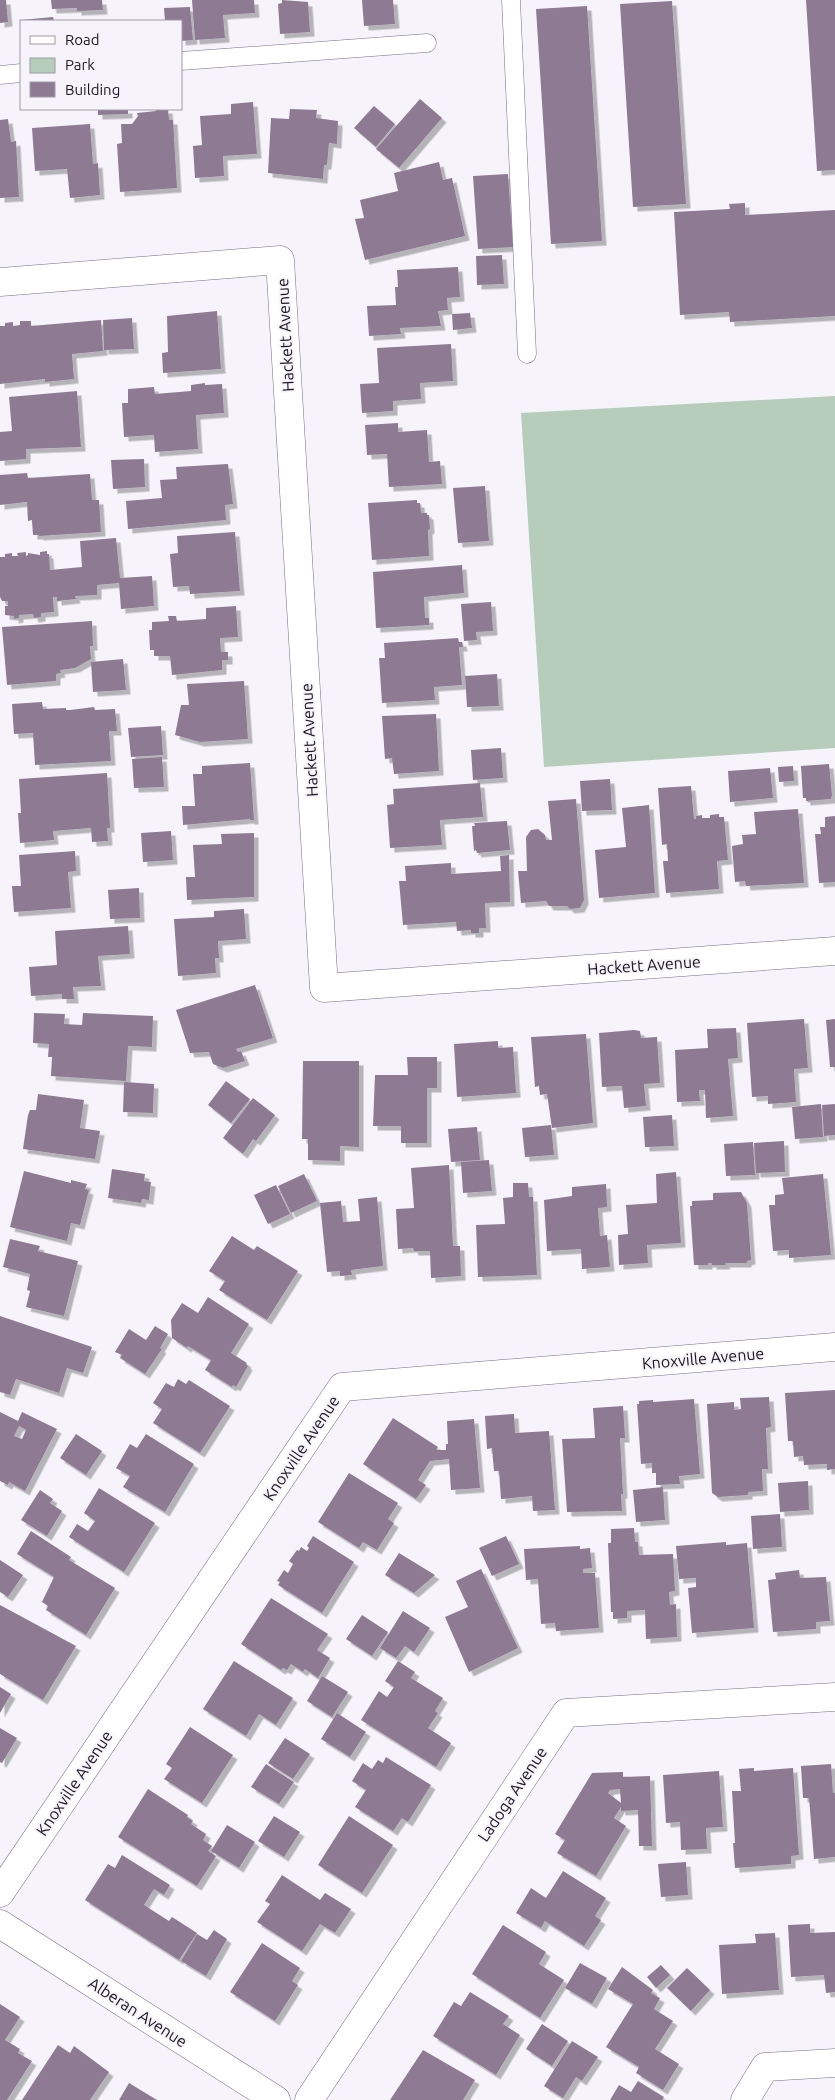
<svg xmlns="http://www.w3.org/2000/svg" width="835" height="2100" font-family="Ubuntu,sans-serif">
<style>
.green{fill:#b6cdbc}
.building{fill:#8e7a93;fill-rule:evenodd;filter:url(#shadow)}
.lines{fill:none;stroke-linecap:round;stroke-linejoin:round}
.lane-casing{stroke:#766d8b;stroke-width:19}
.street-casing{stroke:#766d8b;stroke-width:29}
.lane{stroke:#fff;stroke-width:18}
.street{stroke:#fff;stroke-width:28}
.labels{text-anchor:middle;stroke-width:4;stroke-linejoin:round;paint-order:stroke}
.street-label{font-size:16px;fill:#191521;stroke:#f6f4fa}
</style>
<defs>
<filter id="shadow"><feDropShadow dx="4.5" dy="4.5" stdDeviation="0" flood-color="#0004"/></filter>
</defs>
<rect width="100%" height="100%" fill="#f6f4fa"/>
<path class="green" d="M 835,396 L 835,748 L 544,767 L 521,413 Z"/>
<path class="building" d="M 0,0 L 6,0 L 8,22 L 0,23 Z
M 51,0 L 102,0 L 103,10 L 77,11 L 77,8 L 52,9 Z
M 192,0 L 254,0 L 255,13 L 223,15 L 225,38 L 195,40 Z
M 282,0 L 308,2 L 310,32 L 280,34 L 278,4 L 282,3 Z
M 362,0 L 393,0 L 395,24 L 364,26 Z
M 806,0 L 835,0 L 835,170 L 817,171 Z
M 672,1 L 686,204 L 633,207 L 620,4 Z
M 587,6 L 602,241 L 551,244 L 536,9 Z
M 190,7 L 193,40 L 181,41 L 181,21 L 165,21 L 164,8 Z
M 53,17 L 54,21 L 21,21 L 21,20 Z
M 420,99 L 442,118 L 399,168 L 376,149 Z
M 253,102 L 257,154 L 223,156 L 224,176 L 195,178 L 193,146 L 202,145 L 200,116 L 231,114 L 231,104 Z
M 374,106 L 395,124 L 376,147 L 354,128 Z
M 98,109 L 128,109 L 128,114 L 98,115 Z
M 156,109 L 168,109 L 169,120 L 173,120 L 177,188 L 120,192 L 117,144 L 122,143 L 121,124 L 132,124 L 138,116 L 137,113 L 156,111 Z
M 290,109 L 317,110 L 316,118 L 338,121 L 337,144 L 329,143 L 327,165 L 324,165 L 323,179 L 268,173 L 271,118 L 289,119 Z
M 8,119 L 11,142 L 16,141 L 19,197 L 0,198 L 0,120 Z
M 90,124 L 93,164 L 98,163 L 100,195 L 70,198 L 67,169 L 35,171 L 32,128 Z
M 439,162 L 443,180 L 452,178 L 465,236 L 365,260 L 355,219 L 364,218 L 360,200 L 398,191 L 394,173 Z
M 508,174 L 513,247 L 478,249 L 473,176 Z
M 745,203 L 745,215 L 835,210 L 835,316 L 730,322 L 729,312 L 680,315 L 674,212 L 730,209 L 729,204 Z
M 502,255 L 504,284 L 477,285 L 476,256 Z
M 458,267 L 460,297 L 447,298 L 448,310 L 438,311 L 441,326 L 400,328 L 401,334 L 369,336 L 367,306 L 396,305 L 395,287 L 398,287 L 397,270 Z
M 217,311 L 221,369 L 163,373 L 162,353 L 168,352 L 167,316 Z
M 470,313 L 472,328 L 453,330 L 452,314 Z
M 132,318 L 134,349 L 104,350 L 103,320 Z
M 101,320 L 103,351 L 72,354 L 74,379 L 45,382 L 45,379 L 0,384 L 0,326 L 5,326 L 5,323 L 13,322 L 13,326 L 20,325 L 20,321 L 31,321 L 31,326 Z
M 451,344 L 453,381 L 420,383 L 421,399 L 393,401 L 393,411 L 362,413 L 360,384 L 379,383 L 377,348 Z
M 205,383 L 205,385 L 222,384 L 224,413 L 196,415 L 198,449 L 155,452 L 154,435 L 124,437 L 122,403 L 128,403 L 128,389 L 154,387 L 155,394 L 191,391 L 191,385 Z
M 77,391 L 81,447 L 26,449 L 26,459 L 0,461 L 0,432 L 12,431 L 9,397 Z
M 398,423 L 398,432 L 427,430 L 429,462 L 440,461 L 442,484 L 389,487 L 387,454 L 367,455 L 365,425 Z
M 144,459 L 145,487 L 113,489 L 111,460 Z
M 228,464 L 233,504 L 225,505 L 226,520 L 128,529 L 126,501 L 162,498 L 160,480 L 177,479 L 176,467 Z
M 27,473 L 28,478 L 90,474 L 92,500 L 99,500 L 101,532 L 39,536 L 39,535 L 33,535 L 32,520 L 28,521 L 27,502 L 0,505 L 0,475 Z
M 485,486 L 489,541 L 458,543 L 453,488 Z
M 417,500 L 417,503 L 420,503 L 421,513 L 427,513 L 427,515 L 429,515 L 430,529 L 428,530 L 429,556 L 372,560 L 368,503 Z
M 235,532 L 240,591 L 190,594 L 189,586 L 173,587 L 170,554 L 178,553 L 177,536 Z
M 116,538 L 120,578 L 152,576 L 154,606 L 121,609 L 119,583 L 97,585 L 97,595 L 75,596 L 76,599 L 57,601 L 57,597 L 53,597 L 54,612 L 41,613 L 41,617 L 34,618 L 33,614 L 19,615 L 19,618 L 14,619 L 14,616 L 5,615 L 5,606 L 8,606 L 8,601 L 2,601 L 0,597 L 0,557 L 5,557 L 5,554 L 12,553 L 12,556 L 18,556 L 17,553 L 26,552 L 26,556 L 28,555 L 28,553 L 40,555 L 40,552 L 47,551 L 47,554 L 49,554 L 50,570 L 82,567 L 80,541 Z
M 462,565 L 464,593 L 424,597 L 425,618 L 429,618 L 429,625 L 376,628 L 373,572 Z
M 491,602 L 493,631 L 476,632 L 477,640 L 464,641 L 461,604 Z
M 236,606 L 238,637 L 220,638 L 221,652 L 228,652 L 228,660 L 222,660 L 222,670 L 172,675 L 170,656 L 154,656 L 154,650 L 150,650 L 149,630 L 152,630 L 152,622 L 169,621 L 168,616 L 176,616 L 177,621 L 206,619 L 206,608 Z
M 92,621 L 93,646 L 90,646 L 91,659 L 75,668 L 60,670 L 61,673 L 56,674 L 56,681 L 7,685 L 2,627 Z
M 458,638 L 459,642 L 462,642 L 463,647 L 459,647 L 462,685 L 434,687 L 435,700 L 382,703 L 379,658 L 385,658 L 384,643 Z
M 123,659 L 126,690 L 93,692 L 91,662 Z
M 497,674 L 499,706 L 467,707 L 465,676 Z
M 244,681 L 248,739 L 200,742 L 175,735 L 181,705 L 189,705 L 187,684 Z
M 42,702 L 43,709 L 66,708 L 66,710 L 70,710 L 94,707 L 95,710 L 115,709 L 117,731 L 109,731 L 111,761 L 35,765 L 33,733 L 14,734 L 12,704 Z
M 436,714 L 439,771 L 394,774 L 392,758 L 385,759 L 382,716 Z
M 161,726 L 163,755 L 131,757 L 128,728 Z
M 501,748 L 503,778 L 473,780 L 471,750 Z
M 162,757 L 164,787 L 134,788 L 132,759 Z
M 250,763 L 254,820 L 250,820 L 250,819 L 183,825 L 182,806 L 195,806 L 193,774 L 202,774 L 202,766 Z
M 829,764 L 832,795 L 831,799 L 806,801 L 806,798 L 803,798 L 801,766 Z
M 793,766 L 794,781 L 779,782 L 778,767 Z
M 770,768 L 773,798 L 730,802 L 728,771 Z
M 107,773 L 110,828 L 107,828 L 108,841 L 92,842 L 91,828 L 53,831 L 54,840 L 20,843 L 18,813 L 21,813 L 19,779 Z
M 610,779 L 612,810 L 582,811 L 580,781 Z
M 480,783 L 483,817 L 440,820 L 442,845 L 390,848 L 387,805 L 394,804 L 393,789 Z
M 691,786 L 694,819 L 696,819 L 696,816 L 702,815 L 702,818 L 710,818 L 710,815 L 719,814 L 719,817 L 724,817 L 728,860 L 717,861 L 719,889 L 666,893 L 663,861 L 668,861 L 667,844 L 662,845 L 658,788 Z
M 576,799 L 584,900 L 580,908 L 570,909 L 567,906 L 549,906 L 546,901 L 521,903 L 518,871 L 527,871 L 526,837 L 531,830 L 538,829 L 545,835 L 546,840 L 552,840 L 548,801 Z
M 649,805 L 655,893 L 599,898 L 595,850 L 626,847 L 622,808 Z
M 798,809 L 804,883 L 746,886 L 745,881 L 735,882 L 732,846 L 743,844 L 742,835 L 756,834 L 754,812 Z
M 835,816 L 835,882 L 819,883 L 815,834 L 821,834 L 820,827 L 825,827 L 825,817 Z
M 507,821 L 510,850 L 477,853 L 476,850 L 474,851 L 472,826 L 475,826 L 474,823 Z
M 171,831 L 173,860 L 143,862 L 141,833 Z
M 254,833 L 254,897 L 187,900 L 186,877 L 195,877 L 193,845 L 222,844 L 221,834 Z
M 75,851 L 76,871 L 68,872 L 71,908 L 14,912 L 12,886 L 21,886 L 19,855 Z
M 509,855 L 510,902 L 485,903 L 486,928 L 479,928 L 479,933 L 471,933 L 471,930 L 457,931 L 456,922 L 403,925 L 399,881 L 406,881 L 405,866 L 451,863 L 451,874 L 501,871 L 500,856 Z
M 139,888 L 140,918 L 110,919 L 108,890 Z
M 244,909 L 246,939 L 218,941 L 219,958 L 215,958 L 216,973 L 178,976 L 174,919 L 214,917 L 214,911 Z
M 128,926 L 130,954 L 98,956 L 101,986 L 73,987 L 74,999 L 62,999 L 62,994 L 31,996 L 29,967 L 57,965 L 55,931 Z
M 255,985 L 273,1038 L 236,1049 L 238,1052 L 241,1051 L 245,1061 L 223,1068 L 213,1064 L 209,1052 L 190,1053 L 176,1010 Z
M 34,1013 L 65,1014 L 64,1024 L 82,1025 L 83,1013 L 153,1016 L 152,1047 L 128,1046 L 126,1081 L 51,1076 L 52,1057 L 48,1057 L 49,1044 L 33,1043 Z
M 804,1019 L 808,1068 L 794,1069 L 796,1102 L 768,1104 L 768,1096 L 752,1097 L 747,1023 Z
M 835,1019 L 835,1067 L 830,1067 L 826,1020 Z
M 736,1028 L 738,1058 L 728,1059 L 733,1116 L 706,1118 L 705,1090 L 699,1090 L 700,1101 L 677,1102 L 675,1050 L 708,1048 L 707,1029 Z
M 634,1030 L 640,1031 L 641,1038 L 657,1037 L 660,1083 L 644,1084 L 646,1106 L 624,1108 L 622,1086 L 602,1087 L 599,1033 Z
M 586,1034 L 593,1123 L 552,1128 L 547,1094 L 540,1095 L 539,1086 L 535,1087 L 531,1037 Z
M 498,1041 L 498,1048 L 513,1047 L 516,1093 L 457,1097 L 454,1044 Z
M 407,1057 L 437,1057 L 437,1088 L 427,1088 L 427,1143 L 401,1143 L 401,1126 L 373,1126 L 375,1075 L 408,1075 Z
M 303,1061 L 359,1061 L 359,1147 L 340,1146 L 340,1161 L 308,1160 L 308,1139 L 302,1139 Z
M 226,1081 L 250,1099 L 231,1123 L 208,1105 Z
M 124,1082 L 154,1084 L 153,1113 L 123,1112 Z
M 38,1094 L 84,1100 L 80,1128 L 100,1131 L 95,1159 L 23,1149 L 28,1115 L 30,1110 L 36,1110 Z
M 253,1098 L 275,1115 L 256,1141 L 253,1139 L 243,1154 L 223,1138 Z
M 821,1104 L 823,1137 L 795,1139 L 792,1107 Z
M 835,1104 L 835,1135 L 824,1136 L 822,1105 Z
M 672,1115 L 674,1146 L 645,1147 L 643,1117 Z
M 551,1125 L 554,1155 L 525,1157 L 522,1128 Z
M 477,1127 L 480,1160 L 451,1162 L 448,1129 Z
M 784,1141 L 785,1172 L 756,1173 L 754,1143 Z
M 753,1142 L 755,1175 L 726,1176 L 724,1144 Z
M 489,1160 L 492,1191 L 463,1193 L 461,1162 Z
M 449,1165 L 453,1246 L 460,1246 L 461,1276 L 431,1278 L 430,1251 L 414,1251 L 413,1248 L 398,1249 L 396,1209 L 414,1208 L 411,1168 Z
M 112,1169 L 145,1174 L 144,1181 L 151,1182 L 149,1200 L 142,1199 L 141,1203 L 108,1198 Z
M 24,1171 L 71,1183 L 71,1180 L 87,1184 L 85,1189 L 89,1190 L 80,1225 L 71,1223 L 67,1241 L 10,1227 Z
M 676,1172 L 681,1243 L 647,1245 L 648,1263 L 619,1265 L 618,1235 L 628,1234 L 626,1205 L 657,1203 L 656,1174 Z
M 304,1174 L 317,1201 L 291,1213 L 278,1186 Z
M 823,1174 L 831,1255 L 789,1258 L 789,1250 L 773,1251 L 769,1205 L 775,1205 L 775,1195 L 784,1194 L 782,1178 Z
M 513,1183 L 528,1183 L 529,1197 L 533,1197 L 537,1275 L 478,1277 L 476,1225 L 505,1224 L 503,1198 L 513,1197 Z
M 606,1184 L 607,1207 L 598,1208 L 600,1236 L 607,1235 L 610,1267 L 582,1269 L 581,1249 L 547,1251 L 544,1200 L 572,1196 L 572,1187 Z
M 276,1185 L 290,1214 L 268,1224 L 254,1195 Z
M 741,1192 L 747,1203 L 751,1260 L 747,1261 L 747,1263 L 725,1263 L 726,1265 L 712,1265 L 712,1263 L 708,1263 L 708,1265 L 694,1265 L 690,1206 L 692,1206 L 692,1201 L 713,1200 L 713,1193 Z
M 377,1197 L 383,1266 L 351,1270 L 352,1275 L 340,1276 L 340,1271 L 327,1272 L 320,1203 L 341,1201 L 343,1222 L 360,1221 L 358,1199 Z
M 232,1236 L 254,1250 L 257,1246 L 298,1271 L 267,1320 L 219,1290 L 225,1281 L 209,1271 Z
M 10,1239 L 40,1246 L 38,1251 L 78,1261 L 64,1316 L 26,1307 L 30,1291 L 27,1290 L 30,1274 L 3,1267 Z
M 208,1297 L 249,1324 L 231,1353 L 247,1363 L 246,1364 L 248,1366 L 236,1387 L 233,1385 L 232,1387 L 205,1370 L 211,1360 L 188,1346 L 187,1348 L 172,1338 L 171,1320 L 182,1303 L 198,1313 Z
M 0,1316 L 92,1347 L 83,1373 L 67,1368 L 59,1393 L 16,1379 L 10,1395 L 0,1392 Z
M 155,1326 L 168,1334 L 160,1348 L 162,1349 L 145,1374 L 120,1358 L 122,1355 L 115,1352 L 129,1329 L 146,1340 Z
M 178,1379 L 186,1384 L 189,1380 L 230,1406 L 200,1453 L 153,1423 L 162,1409 L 153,1403 L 166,1383 L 174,1387 Z
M 835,1390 L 835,1469 L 827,1470 L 827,1464 L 804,1465 L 803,1456 L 794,1457 L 793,1441 L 788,1441 L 785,1393 Z
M 769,1397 L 771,1427 L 766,1428 L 768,1469 L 762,1469 L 763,1491 L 748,1492 L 748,1495 L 718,1497 L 712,1493 L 707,1404 L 734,1402 L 734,1410 L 741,1409 L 740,1398 Z
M 694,1399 L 700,1474 L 679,1476 L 680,1484 L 656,1485 L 656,1473 L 652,1473 L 652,1463 L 641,1464 L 637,1404 L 639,1404 L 639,1401 L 653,1400 L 653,1402 Z
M 623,1406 L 625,1438 L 620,1438 L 623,1494 L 621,1494 L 622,1511 L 567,1512 L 562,1439 L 595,1438 L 593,1408 Z
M 0,1412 L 18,1421 L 22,1412 L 57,1429 L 25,1491 L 9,1482 L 8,1485 L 0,1481 ZM 19,1426 L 26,1430 L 22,1439 L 14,1436 Z
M 514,1414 L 515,1433 L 549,1431 L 555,1510 L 533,1511 L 532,1496 L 501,1499 L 499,1471 L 494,1471 L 492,1448 L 487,1449 L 485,1416 Z
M 393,1418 L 438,1447 L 436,1450 L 446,1450 L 446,1444 L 448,1444 L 447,1421 L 474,1419 L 480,1488 L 451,1490 L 449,1459 L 430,1461 L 418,1480 L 426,1485 L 416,1499 L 363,1464 Z
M 76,1434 L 102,1451 L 86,1475 L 60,1458 Z
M 146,1434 L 194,1464 L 165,1512 L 123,1487 L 130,1476 L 116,1468 L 130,1444 L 137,1448 Z
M 349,1473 L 398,1503 L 388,1519 L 394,1523 L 377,1550 L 363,1542 L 359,1548 L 318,1522 Z
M 808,1481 L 809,1510 L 780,1512 L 778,1483 Z
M 663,1487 L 665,1520 L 636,1522 L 633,1490 Z
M 99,1488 L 155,1523 L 124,1572 L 69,1537 L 77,1524 L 88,1531 L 95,1521 L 84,1513 Z
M 40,1490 L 53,1499 L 50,1503 L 62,1511 L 47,1536 L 21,1520 Z
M 780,1514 L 782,1547 L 753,1549 L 751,1516 Z
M 634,1528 L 635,1542 L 638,1542 L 639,1555 L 673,1554 L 675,1591 L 669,1592 L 670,1605 L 676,1604 L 677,1637 L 646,1639 L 645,1610 L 627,1611 L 627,1618 L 613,1619 L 613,1612 L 611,1612 L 608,1543 L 611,1543 L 611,1529 Z
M 31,1531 L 71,1557 L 69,1560 L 115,1588 L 86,1635 L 46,1610 L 48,1606 L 42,1602 L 54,1577 L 17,1554 Z
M 313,1536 L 354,1562 L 322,1613 L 278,1585 L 280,1582 L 277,1581 L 284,1570 L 288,1573 L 293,1564 L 289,1561 L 297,1550 L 299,1551 L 301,1547 L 307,1551 L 309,1548 L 307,1546 Z
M 506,1536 L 519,1564 L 492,1576 L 479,1548 Z
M 726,1542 L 726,1545 L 747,1543 L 754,1628 L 692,1633 L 688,1588 L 696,1587 L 696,1578 L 679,1579 L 676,1546 Z
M 580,1546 L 580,1549 L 590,1548 L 592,1568 L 583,1569 L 583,1573 L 595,1573 L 599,1628 L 556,1631 L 555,1623 L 541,1624 L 538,1579 L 526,1580 L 524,1549 Z
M 399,1553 L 435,1575 L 414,1593 L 385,1575 Z
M 0,1560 L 23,1575 L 8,1597 L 0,1592 Z
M 481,1569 L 518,1648 L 469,1672 L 445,1617 L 468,1607 L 456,1581 Z
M 799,1570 L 800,1578 L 826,1577 L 830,1621 L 816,1622 L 816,1629 L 773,1632 L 768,1580 L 776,1579 L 775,1573 Z
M 271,1598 L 328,1634 L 317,1650 L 330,1658 L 318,1678 L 305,1669 L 303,1672 L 291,1664 L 287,1670 L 283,1668 L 281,1670 L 241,1644 Z
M 0,1605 L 76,1646 L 43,1700 L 0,1674 Z
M 403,1611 L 430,1628 L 414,1652 L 405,1646 L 396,1658 L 380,1648 Z
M 362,1615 L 388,1632 L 372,1656 L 346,1639 Z
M 234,1661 L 293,1698 L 276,1725 L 259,1714 L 246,1736 L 203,1709 Z
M 398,1661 L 415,1672 L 411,1678 L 443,1698 L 435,1711 L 438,1713 L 428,1728 L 451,1743 L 436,1767 L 361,1720 L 379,1691 L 387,1697 L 394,1687 L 385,1681 Z
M 322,1676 L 348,1692 L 332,1717 L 307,1701 Z
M 0,1687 L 11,1694 L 0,1713 Z
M 337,1713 L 366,1732 L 350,1757 L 321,1739 Z
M 190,1727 L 233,1755 L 202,1803 L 164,1779 L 172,1768 L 166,1764 Z
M 0,1728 L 17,1738 L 2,1763 L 0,1762 Z
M 285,1738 L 310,1754 L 293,1779 L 268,1763 Z
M 386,1757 L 431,1785 L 408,1822 L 402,1818 L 393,1831 L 355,1807 L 366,1790 L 352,1781 L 363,1763 L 372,1769 L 378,1760 L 383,1763 Z
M 266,1764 L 294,1782 L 279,1804 L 251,1787 Z
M 831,1764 L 833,1793 L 835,1793 L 835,1857 L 814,1859 L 809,1798 L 803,1798 L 801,1766 Z
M 754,1768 L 754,1771 L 793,1768 L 799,1855 L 791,1856 L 791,1864 L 735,1868 L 733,1843 L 735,1843 L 732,1791 L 741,1791 L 739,1769 Z
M 719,1771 L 723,1827 L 706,1828 L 707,1849 L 681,1850 L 680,1822 L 666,1823 L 663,1775 Z
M 623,1772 L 623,1777 L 650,1776 L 652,1846 L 639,1846 L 638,1810 L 621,1811 L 621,1807 L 614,1818 L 626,1826 L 596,1876 L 557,1853 L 565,1840 L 555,1834 L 592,1773 ZM 620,1789 L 621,1803 L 608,1793 L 610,1790 Z
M 148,1789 L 188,1815 L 187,1817 L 193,1821 L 191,1824 L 206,1834 L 203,1840 L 212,1846 L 208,1851 L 216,1856 L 197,1886 L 118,1837 Z
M 274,1816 L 300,1832 L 284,1857 L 258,1841 Z
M 349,1816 L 393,1845 L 362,1893 L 318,1865 Z
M 227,1825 L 255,1842 L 239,1868 L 211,1851 Z
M 122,1855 L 170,1885 L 164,1895 L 154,1889 L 144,1905 L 169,1921 L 172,1917 L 197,1933 L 179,1960 L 85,1900 L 108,1864 L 115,1868 Z
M 686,1862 L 688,1895 L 661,1897 L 658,1864 Z
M 563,1871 L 606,1898 L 595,1916 L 601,1920 L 584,1946 L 545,1921 L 541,1928 L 516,1913 L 531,1888 L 546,1898 Z
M 282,1875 L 320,1900 L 325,1893 L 351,1909 L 335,1933 L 320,1924 L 302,1951 L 257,1922 L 270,1904 L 265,1901 Z
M 810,1924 L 810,1933 L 835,1932 L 835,1992 L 826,1993 L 824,1975 L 791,1977 L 788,1925 Z
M 503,1925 L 546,1952 L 539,1964 L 564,1980 L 540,2018 L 472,1974 Z
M 214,1930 L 227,1939 L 206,1976 L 181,1961 L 197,1934 L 207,1940 Z
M 775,1933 L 779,1990 L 722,1994 L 719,1945 L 756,1943 L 755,1934 Z
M 262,1943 L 300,1968 L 292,1981 L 298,1985 L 275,2021 L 230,1992 Z
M 580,1963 L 607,1978 L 592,2004 L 565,1988 Z
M 661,1965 L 670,1975 L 656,1988 L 647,1977 Z
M 622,1967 L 653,1990 L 651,1993 L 660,1998 L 654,2009 L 673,2021 L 655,2049 L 679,2064 L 663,2090 L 636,2073 L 639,2067 L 606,2047 L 633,2004 L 608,1989 Z
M 687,1968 L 710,1990 L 691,2011 L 667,1988 Z
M 470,1992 L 509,2016 L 503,2024 L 520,2035 L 496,2075 L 433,2036 L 454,2002 L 461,2006 Z
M 0,2004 L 20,2017 L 5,2040 L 20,2049 L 18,2053 L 32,2061 L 7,2100 L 0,2100 Z
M 542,2024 L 568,2041 L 552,2066 L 526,2049 Z
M 572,2041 L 598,2057 L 582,2081 L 576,2077 L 563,2098 L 544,2086 Z
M 58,2045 L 70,2053 L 74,2046 L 109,2072 L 90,2100 L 22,2100 Z
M 423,2050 L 475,2080 L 463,2100 L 390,2100 Z
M 638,2081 L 664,2097 L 662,2100 L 610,2100 L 619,2085 L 631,2092 Z
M 129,2083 L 157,2100 L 119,2100 Z"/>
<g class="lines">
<g class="lane-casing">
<path id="lane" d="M 511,0 L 527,354
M 181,61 L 427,43
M 0,75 L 21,73"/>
</g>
<g class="street-casing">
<path id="street" d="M 0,282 L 280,260 L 324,988 L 835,951
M 0,1893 L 342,1387 L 835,1347
M 0,1924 L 276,2100
M 309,2100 L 566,1713 L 835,1697
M 745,2100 L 765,2067 L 835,2063"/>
</g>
<use href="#lane" class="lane"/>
<use href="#street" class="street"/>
</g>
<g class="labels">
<g class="street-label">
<text transform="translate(285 335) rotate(-93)" y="6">Hackett Avenue</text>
<text transform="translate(309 740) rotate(-93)" y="6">Hackett Avenue</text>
<text transform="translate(644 965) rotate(-4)" y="6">Hackett Avenue</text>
<text transform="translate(703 1358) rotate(-5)" y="6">Knoxville Avenue</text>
<text transform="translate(301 1448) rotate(-56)" y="6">Knoxville Avenue</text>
<text transform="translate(74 1783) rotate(-56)" y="6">Knoxville Avenue</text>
<text transform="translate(512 1794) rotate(-56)" y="6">Ladoga Avenue</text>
<text transform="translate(138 2012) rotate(33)" y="6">Alberan Avenue</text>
</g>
</g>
<rect x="20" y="20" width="162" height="90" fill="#f6f4fa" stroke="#9e9ba3"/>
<rect x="30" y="36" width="25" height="8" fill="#ffffff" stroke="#9e9ba3"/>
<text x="65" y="45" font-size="15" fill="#191521">Road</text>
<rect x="30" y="58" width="25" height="15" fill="#b6cdbc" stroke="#9e9ba3"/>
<text x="65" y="70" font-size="15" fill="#191521">Park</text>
<rect x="30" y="82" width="25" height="15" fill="#8e7a93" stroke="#9e9ba3"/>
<text x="65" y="95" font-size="15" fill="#191521">Building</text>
</svg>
